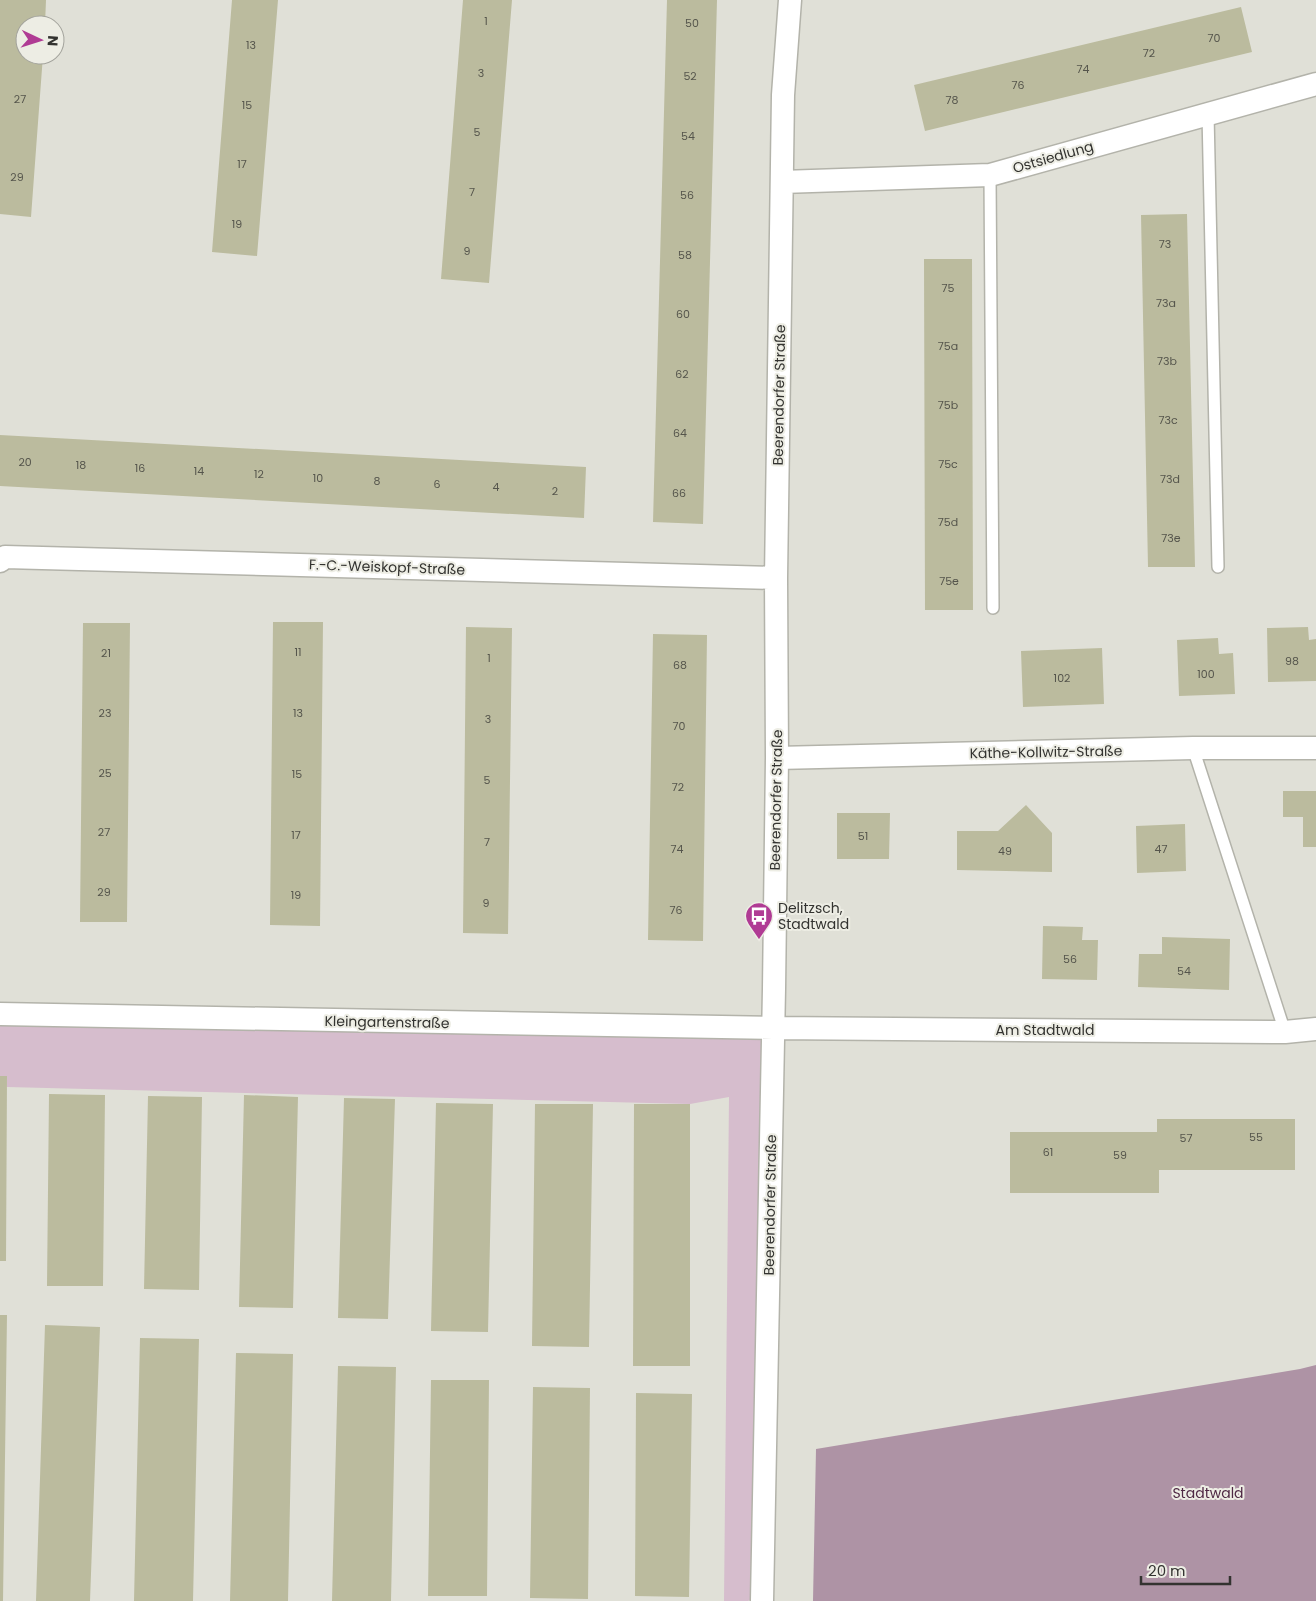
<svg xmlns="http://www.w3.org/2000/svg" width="1316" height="1601" font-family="Poppins,sans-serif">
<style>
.green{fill:#d6bdcd}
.forest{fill:#ae93a5}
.building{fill:#bbbb9e}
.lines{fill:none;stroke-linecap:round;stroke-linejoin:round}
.service-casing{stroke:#b3b3aa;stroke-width:14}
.minor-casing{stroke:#b3b3aa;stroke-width:25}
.service{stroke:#fff;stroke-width:11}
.minor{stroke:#fff;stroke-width:22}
.labels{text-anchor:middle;stroke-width:4;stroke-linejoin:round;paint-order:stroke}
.number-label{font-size:11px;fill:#55554c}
.street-label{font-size:14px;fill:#333330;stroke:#edede4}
.poi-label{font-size:14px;fill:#333330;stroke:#edede4;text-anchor:start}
.park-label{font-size:14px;fill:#4f2844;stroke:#edede4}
</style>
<rect width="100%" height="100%" fill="#e0e0d7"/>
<path class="green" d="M 0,1014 L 773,1028 L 762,1594 L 748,1601 L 724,1601 L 729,1097 L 690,1104 L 7,1087 L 7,1076 L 0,1076 Z"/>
<path class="forest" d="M 1316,1365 L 1316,1601 L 813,1601 L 816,1449 L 1300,1369 Z"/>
<path class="building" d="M 0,0 L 46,0 L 45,25 L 25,25 L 25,55 L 43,55 L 31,217 L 0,214 Z
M 232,0 L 278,0 L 257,256 L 212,252 Z
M 463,0 L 512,0 L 489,283 L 441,279 Z
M 667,0 L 717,0 L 703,524 L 653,522 Z
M 1241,7 L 1252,52 L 925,131 L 914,85 Z
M 1187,214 L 1195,567 L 1148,567 L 1141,215 Z
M 924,259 L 972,259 L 973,610 L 925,610 Z
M 0,435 L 586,467 L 584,518 L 0,486 Z
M 273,622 L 323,622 L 320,926 L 270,925 Z
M 83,623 L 130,623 L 127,922 L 80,922 Z
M 466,627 L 512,628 L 508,934 L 463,933 Z
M 1308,627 L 1309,640 L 1316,639 L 1316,681 L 1268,682 L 1267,628 Z
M 653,634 L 707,635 L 703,941 L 648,940 Z
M 1218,638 L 1219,654 L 1233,653 L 1235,694 L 1179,696 L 1177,640 Z
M 1102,648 L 1104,704 L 1023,707 L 1021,651 Z
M 1283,791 L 1316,791 L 1316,847 L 1303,847 L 1303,817 L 1283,817 Z
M 1026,805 L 1052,833 L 1052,872 L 957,870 L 957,831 L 998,831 Z
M 837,813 L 890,813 L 889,859 L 837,859 Z
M 1185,824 L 1186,871 L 1137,873 L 1136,826 Z
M 1043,926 L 1083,927 L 1082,940 L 1098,940 L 1097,980 L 1042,979 Z
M 1162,937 L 1230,939 L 1229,990 L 1138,987 L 1139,954 L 1162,954 Z
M 0,1076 L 7,1076 L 6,1261 L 0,1261 Z
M 49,1094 L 105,1095 L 103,1286 L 47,1286 Z
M 244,1095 L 298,1097 L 293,1308 L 239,1307 Z
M 148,1096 L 202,1097 L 199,1290 L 144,1289 Z
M 344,1098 L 395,1099 L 388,1319 L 338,1318 Z
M 436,1103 L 493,1104 L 488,1332 L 431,1331 Z
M 535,1104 L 593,1104 L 589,1347 L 532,1346 Z
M 634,1104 L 690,1104 L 690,1366 L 633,1366 Z
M 1157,1119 L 1295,1119 L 1295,1170 L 1159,1170 L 1159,1193 L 1010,1193 L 1010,1132 L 1157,1132 Z
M 0,1315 L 7,1315 L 3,1601 L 0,1601 Z
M 45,1325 L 100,1327 L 90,1601 L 36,1601 Z
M 140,1338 L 199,1339 L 193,1601 L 134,1601 Z
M 236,1353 L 293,1354 L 288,1601 L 230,1601 Z
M 338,1366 L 396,1367 L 391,1601 L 332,1601 Z
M 431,1380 L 489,1380 L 487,1596 L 428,1596 Z
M 533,1387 L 590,1388 L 588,1599 L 530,1598 Z
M 636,1393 L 692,1394 L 689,1597 L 635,1596 Z"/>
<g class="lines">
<g class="service-casing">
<path id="service" d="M 1208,114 L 1218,567
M 990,175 L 993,608
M 1193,748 L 1285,1032"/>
</g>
<g class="minor-casing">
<path id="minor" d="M 782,182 L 990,175 L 1316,84
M 0,561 L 5,557 L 776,578
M 777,758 L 1193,748 L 1316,748
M 0,1014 L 773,1028 L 1285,1032 L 1316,1029
M 762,1601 L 774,989 L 777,758 L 776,578 L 783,95 L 790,0"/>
</g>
<use href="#service" class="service"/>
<use href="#minor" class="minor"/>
</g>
<defs>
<g id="bus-pin" transform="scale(1.4375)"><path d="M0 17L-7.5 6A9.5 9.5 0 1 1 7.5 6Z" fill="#b03b94" stroke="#edede4"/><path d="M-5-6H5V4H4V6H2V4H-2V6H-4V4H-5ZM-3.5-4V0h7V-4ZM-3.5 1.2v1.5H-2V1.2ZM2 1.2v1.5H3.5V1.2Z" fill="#fff"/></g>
</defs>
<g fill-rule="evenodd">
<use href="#bus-pin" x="759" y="916"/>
</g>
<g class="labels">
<g class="number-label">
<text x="486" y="25">1</text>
<text x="692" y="27">50</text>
<text x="1214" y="42">70</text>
<text x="251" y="49">13</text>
<text x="1149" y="57">72</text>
<text x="1083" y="73">74</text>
<text x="481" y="77">3</text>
<text x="690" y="80">52</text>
<text x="1018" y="89">76</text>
<text x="20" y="103">27</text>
<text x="952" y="104">78</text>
<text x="247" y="109">15</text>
<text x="477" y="136">5</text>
<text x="688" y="140">54</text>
<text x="242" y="168">17</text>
<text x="17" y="181">29</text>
<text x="472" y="196">7</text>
<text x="687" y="199">56</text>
<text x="237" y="228">19</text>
<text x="1165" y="248">73</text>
<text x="467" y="255">9</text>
<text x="685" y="259">58</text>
<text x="948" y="292">75</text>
<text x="1166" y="307">73a</text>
<text x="683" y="318">60</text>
<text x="948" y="350">75a</text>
<text x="1167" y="365">73b</text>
<text x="682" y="378">62</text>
<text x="948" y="409">75b</text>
<text x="1168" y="424">73c</text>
<text x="680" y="437">64</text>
<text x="25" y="466">20</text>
<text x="948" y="468">75c</text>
<text x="81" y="469">18</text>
<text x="140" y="472">16</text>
<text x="199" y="475">14</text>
<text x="259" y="478">12</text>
<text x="318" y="482">10</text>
<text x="1170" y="483">73d</text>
<text x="377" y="485">8</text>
<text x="437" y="488">6</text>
<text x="496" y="491">4</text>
<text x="555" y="495">2</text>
<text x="679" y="497">66</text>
<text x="948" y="526">75d</text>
<text x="1171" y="542">73e</text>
<text x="949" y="585">75e</text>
<text x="298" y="656">11</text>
<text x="106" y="657">21</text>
<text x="489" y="662">1</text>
<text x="1292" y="665">98</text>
<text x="680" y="669">68</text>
<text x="1206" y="678">100</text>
<text x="1062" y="682">102</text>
<text x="105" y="717">23</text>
<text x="298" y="717">13</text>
<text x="488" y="723">3</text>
<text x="679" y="730">70</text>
<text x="105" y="777">25</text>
<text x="297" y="778">15</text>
<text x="487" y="784">5</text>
<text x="678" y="791">72</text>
<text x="104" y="836">27</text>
<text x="296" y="839">17</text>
<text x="863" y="840">51</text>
<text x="487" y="846">7</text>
<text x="677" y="853">74</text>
<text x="1161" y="853">47</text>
<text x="1005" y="855">49</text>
<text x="104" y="896">29</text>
<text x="296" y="899">19</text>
<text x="486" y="907">9</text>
<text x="676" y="914">76</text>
<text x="1070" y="963">56</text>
<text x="1184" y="975">54</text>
<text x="1256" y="1141">55</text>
<text x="1186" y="1142">57</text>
<text x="1048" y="1156">61</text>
<text x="1120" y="1159">59</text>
</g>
<g class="street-label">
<text transform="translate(1053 157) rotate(-16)" y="5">Ostsiedlung</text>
<text transform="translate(779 395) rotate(-89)" y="5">Beerendorfer Straße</text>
<text transform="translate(387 567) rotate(2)" y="5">F.-C.-Weiskopf-Straße</text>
<text transform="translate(1046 752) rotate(-1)" y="5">Käthe-Kollwitz-Straße</text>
<text transform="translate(776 800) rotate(-89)" y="5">Beerendorfer Straße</text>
<text transform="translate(387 1022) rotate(1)" y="5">Kleingartenstraße</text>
<text x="1045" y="1035">Am Stadtwald</text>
<text transform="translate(770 1205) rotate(-89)" y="5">Beerendorfer Straße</text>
</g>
<g class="poi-label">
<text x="778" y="913">Delitzsch,<tspan x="778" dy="16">Stadtwald</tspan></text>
</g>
<g class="park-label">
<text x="1208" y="1498">Stadtwald</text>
</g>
</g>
<g transform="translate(40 40) rotate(94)"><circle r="24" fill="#edede4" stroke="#a3a39c"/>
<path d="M0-4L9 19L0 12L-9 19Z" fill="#b03b94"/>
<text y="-8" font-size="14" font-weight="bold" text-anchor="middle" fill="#333330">N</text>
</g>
<path d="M1141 1576v8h89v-8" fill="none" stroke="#333330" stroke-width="2.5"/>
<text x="1148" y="1576" font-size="15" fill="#333330" stroke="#edede4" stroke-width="4" paint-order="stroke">20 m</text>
</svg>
